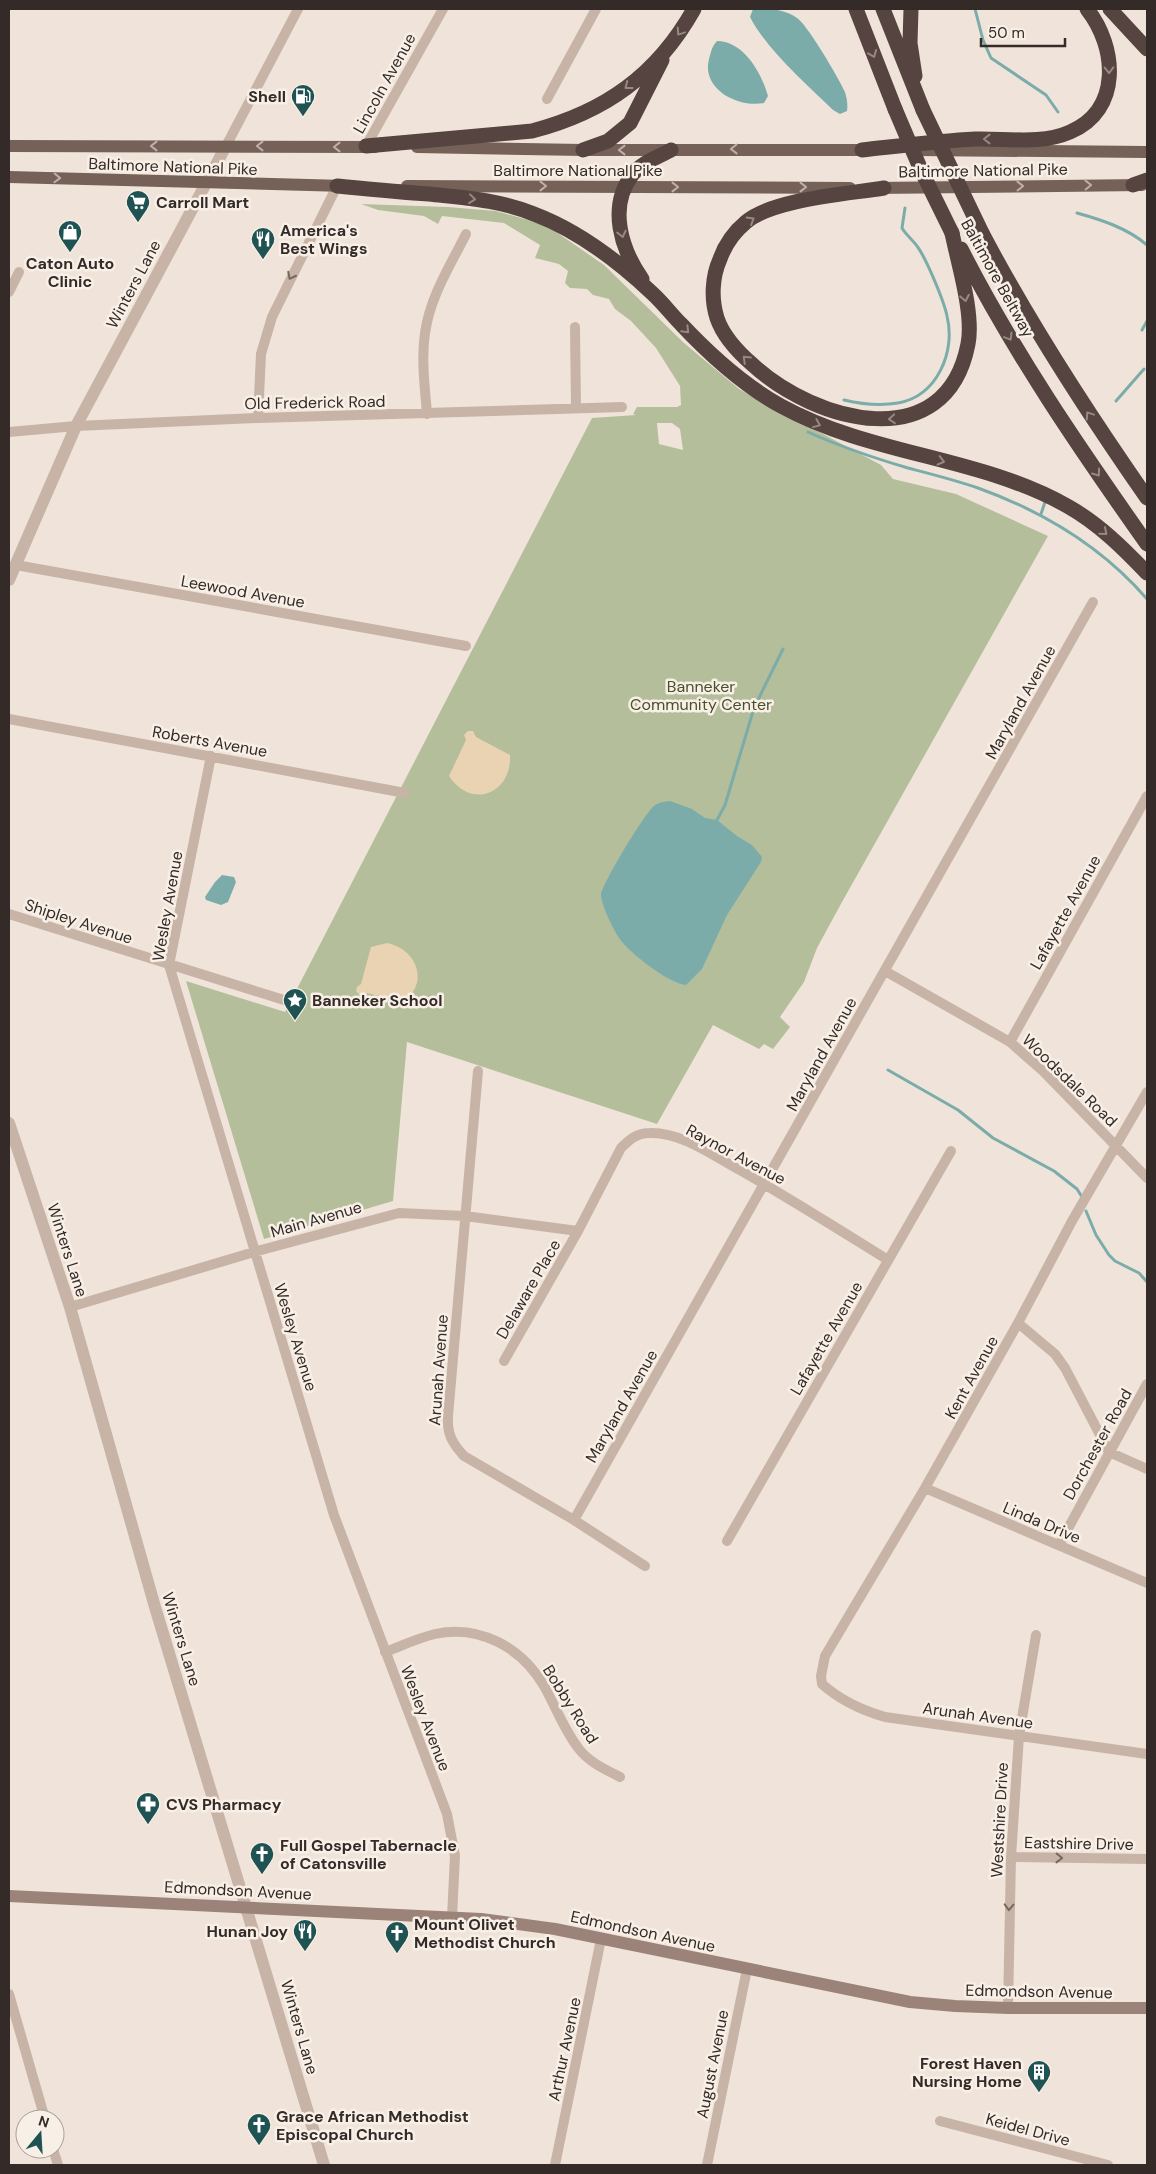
<svg xmlns="http://www.w3.org/2000/svg" width="1156" height="2174" font-family="'DM Sans',sans-serif">
<style>
.green{fill:#b5be9b;fill-rule:evenodd}
.sand{fill:#ead3b2}
.water{fill:#7bacaa}
.lines{fill:none;stroke-linecap:round;stroke-linejoin:round}
.stream{stroke:#7bacaa;stroke-width:3}
.minor{stroke:#c7b4a7;stroke-width:10}
.tertiary{stroke:#c7b4a7;stroke-width:12}
.secondary{stroke:#9b8379;stroke-width:12}
.primary{stroke:#766159;stroke-width:12}
.motorway{stroke:#55443f;stroke-width:15}
.motorway-bridge{stroke:#55443f;stroke-width:15}
.oneway{stroke:#968882}
.oneway2{stroke:#beafa7}
.oneway3{stroke:#766861}
.labels{text-anchor:middle;stroke-width:5;stroke-linejoin:round;paint-order:stroke}
.street-label{font-size:16px;fill:#342a27;stroke:#f8efe6}
.poi-label{font-size:16px;font-weight:bold;fill:#342a27;stroke:#f8efe6;text-anchor:start}
.park-label{font-size:16px;fill:#46512c;stroke:#f8efe6}
</style>
<rect width="100%" height="100%" fill="#f0e4da"/>
<path class="green" d="M 361,204 L 448,207 L 496,211 L 546,225 L 604,265 L 684,343 L 739,389 L 881,465 L 893,479 L 956,494 L 1048,536 L 842,902 L 817,948 L 804,982 L 780,1017 L 790,1027 L 773,1049 L 764,1044 L 759,1049 L 713,1025 L 657,1124 L 407,1042 L 393,1201 L 264,1239 L 186,981 L 285,1012 L 592,418 L 636,415 L 633,414 L 637,407 L 677,407 L 681,405 L 680,386 L 656,348 L 631,321 L 615,309 L 609,299 L 593,295 L 587,289 L 570,288 L 565,283 L 568,271 L 559,264 L 535,258 L 540,245 L 504,223 L 442,216 L 438,224 L 424,216 L 378,210 ZM 657,423 L 672,423 L 680,429 L 683,450 L 659,444 Z"/>
<path class="sand" d="M 468,731 L 473,731 L 476,737 L 510,755 C 512,794 471,810 449,776 L 466,740 L 464,735 Z
M 387,943 C 417,949 430,983 403,1002 L 367,993 L 360,995 L 356,991 L 357,987 L 361,984 L 371,947 Z"/>
<path class="water" d="M 753,9 C 769,9 783,8 797,18 C 807,24 840,80 845,92 C 847,99 848,105 847,111 L 840,114 L 833,110 C 806,84 767,50 750,17 Z
M 717,41 C 744,41 762,74 768,96 L 764,103 C 738,108 701,89 709,59 C 711,52 712,46 717,41 Z
M 670,801 L 692,809 L 705,818 L 717,820 L 737,836 L 752,845 L 762,857 L 761,862 L 727,915 L 702,969 L 686,985 C 670,984 634,956 623,943 C 616,936 601,905 601,895 C 602,884 643,816 653,807 C 658,802 664,802 670,801 Z
M 222,875 L 234,877 L 236,882 L 228,902 L 221,905 L 206,900 L 205,897 L 215,882 Z"/>
<g class="lines">
<path class="stream" d="M 975,9 L 983,40 L 991,58 L 1046,95 L 1058,112
M 1077,213 C 1102,220 1127,228 1147,245
M 1142,330 L 1147,321
M 844,400 C 861,404 880,406 898,403 C 937,396 956,352 947,316 C 944,301 926,258 917,246 C 912,239 906,235 902,228 L 905,208
M 1116,401 L 1144,369
M 808,432 C 841,447 874,458 908,468 C 931,474 955,480 978,488 C 1042,511 1102,547 1147,599
M 1041,514 L 1045,502
M 717,820 L 725,805 L 754,708 L 783,649
M 888,1070 L 958,1110 L 993,1138 L 1054,1171 L 1077,1189 L 1082,1197
M 1086,1211 L 1096,1235 L 1109,1255 L 1115,1261 L 1139,1273 L 1147,1282"/>
<path class="minor" d="M 547,99 L 596,9
M 226,146 L 298,9
M 366,146 L 443,9
M 9,292 L 19,272
M 575,327 L 576,408
M 427,414 C 425,388 421,360 425,333 C 430,297 450,266 466,234
M 258,418 L 261,354 L 272,317 L 337,186
M 9,432 L 76,426 L 258,418 L 622,407
M 16,565 L 466,646
M 9,719 L 405,793
M 211,756 L 169,965 L 334,1515 L 447,1814 L 455,1856 L 452,1917
M 9,914 L 284,1000
M 885,971 L 1010,1042 L 1043,1071 L 1147,1178
M 1010,1042 L 1147,796
M 478,1071 L 448,1416 C 447,1434 452,1443 464,1456 L 574,1520 L 645,1566
M 1147,1092 L 1072,1221 L 1018,1323 L 925,1488 L 825,1656 L 821,1676 L 822,1684 C 841,1701 861,1710 885,1717 L 1147,1754
M 70,1307 L 254,1252 L 399,1213 L 465,1216 L 578,1231
M 1018,1323 L 1055,1354 L 1065,1368 L 1109,1452 L 1147,1469
M 504,1361 L 578,1231 L 621,1148 C 630,1139 637,1133 650,1133 C 681,1132 712,1155 738,1169 C 789,1198 838,1229 888,1260
M 925,1488 L 1147,1583
M 574,1520 L 1093,602
M 727,1541 L 951,1151
M 1059,1545 L 1147,1384
M 385,1652 C 401,1646 418,1638 435,1634 C 480,1624 522,1648 544,1686 C 556,1707 564,1730 579,1749 C 590,1763 605,1769 620,1777
M 1011,1857 L 1147,1859
M 9,1994 L 45,2119
M 1008,2008 L 1011,1857 L 1019,1736 L 1036,1635
M 940,2121 L 1108,2165
M 53,2149 L 58,2165
M 555,2165 L 601,1939
M 707,2165 L 747,1969"/>
<path class="tertiary" d="M 9,580 L 76,426 L 226,146
M 9,1123 L 70,1307 L 155,1607 L 324,2165"/>
<path class="secondary" d="M 9,1896 L 481,1919 L 555,1929 L 910,2002 L 955,2006 L 1008,2008 L 1147,2008"/>
<path class="primary" d="M 9,146 L 375,147
M 417,147 L 583,150 L 870,150
M 915,150 L 1147,152
M 9,177 L 345,186
M 407,186 L 850,188
M 875,188 L 1142,185"/>
<path class="motorway" d="M 856,9 L 895,109
M 883,9 L 923,110
M 911,9 L 910,43 L 915,76
M 1110,9 L 1147,49
M 366,146 L 532,131 C 605,112 657,75 694,9
M 583,150 L 608,141 L 630,123 L 662,60
M 862,150 C 899,146 938,141 975,139 C 1006,138 1041,145 1070,132 C 1122,110 1117,47 1087,9
M 1133,185 L 1147,180
M 337,186 C 368,189 398,192 429,194 C 465,198 500,200 534,214 C 579,231 617,260 652,293 C 663,303 671,314 681,324 C 711,356 743,385 781,406 C 872,456 980,456 1069,507 C 1099,524 1124,549 1147,573
M 884,188 C 848,194 773,199 746,222 C 734,232 725,245 720,259 C 712,277 711,299 717,318 C 723,336 739,353 753,365 C 815,422 946,458 968,344 C 974,314 958,263 952,233
M 982,233 C 1031,326 1087,412 1147,498
M 961,249 C 1014,353 1080,449 1147,544
M 642,279 C 621,249 608,207 632,175 C 641,163 658,157 671,150"/>
<path class="motorway-bridge" d="M 895,109 L 921,170 L 952,233
M 923,110 L 982,233"/>
</g>
<defs><path id="oneway-chevron" d="M-2-3.5L2.5 0L-2 3.5" fill="none" stroke-width="1.6" stroke-linecap="round" stroke-linejoin="round" transform="scale(1.25)"/></defs>
<g class="oneway">
<use href="#oneway-chevron" transform="translate(680 32) rotate(124)"/>
<use href="#oneway-chevron" transform="translate(873 54) rotate(68)"/>
<use href="#oneway-chevron" transform="translate(1109 70) rotate(89)"/>
<use href="#oneway-chevron" transform="translate(628 86) rotate(142)"/>
<use href="#oneway-chevron" transform="translate(987 139) rotate(180)"/>
<use href="#oneway-chevron" transform="translate(472 199) rotate(6)"/>
<use href="#oneway-chevron" transform="translate(751 220) rotate(-31)"/>
<use href="#oneway-chevron" transform="translate(622 234) rotate(77)"/>
<use href="#oneway-chevron" transform="translate(965 298) rotate(79)"/>
<use href="#oneway-chevron" transform="translate(686 330) rotate(45)"/>
<use href="#oneway-chevron" transform="translate(1009 337) rotate(59)"/>
<use href="#oneway-chevron" transform="translate(746 359) rotate(-136)"/>
<use href="#oneway-chevron" transform="translate(1089 415) rotate(-124)"/>
<use href="#oneway-chevron" transform="translate(892 419) rotate(175)"/>
<use href="#oneway-chevron" transform="translate(817 424) rotate(22)"/>
<use href="#oneway-chevron" transform="translate(941 461) rotate(14)"/>
<use href="#oneway-chevron" transform="translate(1097 473) rotate(54)"/>
<use href="#oneway-chevron" transform="translate(1104 532) rotate(41)"/>
</g>
<g class="oneway2">
<use href="#oneway-chevron" transform="translate(154 146) rotate(180)"/>
<use href="#oneway-chevron" transform="translate(260 146) rotate(-180)"/>
<use href="#oneway-chevron" transform="translate(337 147) rotate(-180)"/>
<use href="#oneway-chevron" transform="translate(734 149) rotate(179)"/>
<use href="#oneway-chevron" transform="translate(622 150) rotate(-180)"/>
<use href="#oneway-chevron" transform="translate(57 178) rotate(2)"/>
<use href="#oneway-chevron" transform="translate(1088 185) rotate(-1)"/>
<use href="#oneway-chevron" transform="translate(543 186)"/>
<use href="#oneway-chevron" transform="translate(1020 186) rotate(-1)"/>
<use href="#oneway-chevron" transform="translate(675 187)"/>
<use href="#oneway-chevron" transform="translate(803 187)"/>
</g>
<g class="oneway3">
<use href="#oneway-chevron" transform="translate(291 276) rotate(117)"/>
<use href="#oneway-chevron" transform="translate(1059 1858) rotate(1)"/>
<use href="#oneway-chevron" transform="translate(1009 1907) rotate(92)"/>
</g>
<defs>
<g id="fuel-pin" transform="scale(1.25)"><path d="M0 17L-7.5 6A9.5 9.5 0 1 1 7.5 6Z" fill="#1f5353" stroke="#f8efe6"/><path d="M-5.5-6h7V0h2V4h1.3V-2.5L3-4.5l.8-.8L6-3V5H2.5V1h-1V6h-7ZM-4.2-4.7v3.2H.2V-4.7Z" fill="#fff"/></g>
<g id="supermarket-pin" transform="scale(1.25)"><path d="M0 17L-7.5 6A9.5 9.5 0 1 1 7.5 6Z" fill="#1f5353" stroke="#f8efe6"/><path d="M-6-5.5h2.5l.6 2H6L4.5 2H-2.5L-4.4-4H-6ZM-1.5 3.2a1.3 1.3 0 1 0 .1 0ZM3 3.2a1.3 1.3 0 1 0 .1 0Z" fill="#fff"/></g>
<g id="shop-pin" transform="scale(1.25)"><path d="M0 17L-7.5 6A9.5 9.5 0 1 1 7.5 6Z" fill="#1f5353" stroke="#f8efe6"/><path d="M-5-2.5h2.3a2.7 3.5 0 0 1 5.4 0H5L5.5 6h-11ZM-1.5-2.5h3a1.5 2.3 0 0 0-3 0Z" fill="#fff"/></g>
<g id="restaurant-pin" transform="scale(1.25)"><path d="M0 17L-7.5 6A9.5 9.5 0 1 1 7.5 6Z" fill="#1f5353" stroke="#f8efe6"/><path d="M-5-6h1v4h1v-4h1v4h1v-4h1v5L-1.5 .5V6h-2V.5L-5-1ZM5-6V6H3V1.5H1.5Q1.5-4 5-6Z" fill="#fff"/></g>
<g id="sight-pin" transform="scale(1.25)"><path d="M0 17L-7.5 6A9.5 9.5 0 1 1 7.5 6Z" fill="#1f5353" stroke="#f8efe6"/><path d="M0-6L1.8-2.2L6-1.7L2.9 1.2L3.7 5.4L0 3.3L-3.7 5.4L-2.9 1.2L-6-1.7L-1.8-2.2Z" fill="#fff"/></g>
<g id="pharmacy-pin" transform="scale(1.25)"><path d="M0 17L-7.5 6A9.5 9.5 0 1 1 7.5 6Z" fill="#1f5353" stroke="#f8efe6"/><path d="M-2-6h4v4h4v4h-4v4h-4v-4h-4v-4h4Z" fill="#fff"/></g>
<g id="church-pin" transform="scale(1.25)"><path d="M0 17L-7.5 6A9.5 9.5 0 1 1 7.5 6Z" fill="#1f5353" stroke="#f8efe6"/><path d="M-1.2-6h2.4v3.5h3.3v2.4h-3.3V6h-2.4V-.1h-3.3v-2.4h3.3Z" fill="#fff"/></g>
<g id="building-pin" transform="scale(1.25)"><path d="M0 17L-7.5 6A9.5 9.5 0 1 1 7.5 6Z" fill="#1f5353" stroke="#f8efe6"/><path d="M-4-6H4V6H1V3H-1V6H-4ZM-2.5-4.3h1.7v1.8h-1.7ZM.8-4.3h1.7v1.8H.8ZM-2.5-1h1.7V.8h-1.7ZM.8-1h1.7V.8H.8Z" fill="#fff"/></g>
</defs>
<g fill-rule="evenodd">
<use href="#fuel-pin" x="303" y="96"/>
<use href="#supermarket-pin" x="138" y="202"/>
<use href="#shop-pin" x="70" y="232"/>
<use href="#restaurant-pin" x="263" y="239"/>
<use href="#sight-pin" x="295" y="1000"/>
<use href="#pharmacy-pin" x="148" y="1804"/>
<use href="#church-pin" x="262" y="1854"/>
<use href="#restaurant-pin" x="305" y="1931"/>
<use href="#church-pin" x="397" y="1933"/>
<use href="#building-pin" x="1039" y="2072"/>
<use href="#church-pin" x="259" y="2125"/>
</g>
<g class="labels">
<g class="street-label">
<text transform="translate(384 83) rotate(-61)" y="6">Lincoln Avenue</text>
<text transform="translate(173 166) rotate(2)" y="6">Baltimore National Pike</text>
<text x="578" y="176">Baltimore National Pike</text>
<text transform="translate(983 170) rotate(-1)" y="6">Baltimore National Pike</text>
<text transform="translate(998 278) rotate(61)" y="6">Baltimore Beltway</text>
<text transform="translate(133 284) rotate(-62)" y="6">Winters Lane</text>
<text transform="translate(315 402) rotate(-1)" y="6">Old Frederick Road</text>
<text transform="translate(243 591) rotate(10)" y="6">Leewood Avenue</text>
<text transform="translate(1020 702) rotate(-61)" y="6">Maryland Avenue</text>
<text transform="translate(210 741) rotate(10)" y="6">Roberts Avenue</text>
<text transform="translate(167 906) rotate(-80)" y="6">Wesley Avenue</text>
<text transform="translate(1065 912) rotate(-61)" y="6">Lafayette Avenue</text>
<text transform="translate(79 921) rotate(18)" y="6">Shipley Avenue</text>
<text transform="translate(821 1054) rotate(-61)" y="6">Maryland Avenue</text>
<text transform="translate(1070 1080) rotate(44)" y="6">Woodsdale Road</text>
<text transform="translate(736 1154) rotate(28)" y="6">Raynor Avenue</text>
<text transform="translate(316 1219) rotate(-16)" y="6">Main Avenue</text>
<text transform="translate(68 1250) rotate(72)" y="6">Winters Lane</text>
<text transform="translate(528 1289) rotate(-60)" y="6">Delaware Place</text>
<text transform="translate(296 1337) rotate(73)" y="6">Wesley Avenue</text>
<text transform="translate(826 1338) rotate(-60)" y="6">Lafayette Avenue</text>
<text transform="translate(438 1370) rotate(-86)" y="6">Arunah Avenue</text>
<text transform="translate(971 1377) rotate(-61)" y="6">Kent Avenue</text>
<text transform="translate(621 1406) rotate(-60)" y="6">Maryland Avenue</text>
<text transform="translate(1097 1444) rotate(-61)" y="6">Dorchester Road</text>
<text transform="translate(1042 1522) rotate(23)" y="6">Linda Drive</text>
<text transform="translate(182 1639) rotate(73)" y="6">Winters Lane</text>
<text transform="translate(571 1704) rotate(58)" y="6">Bobby Road</text>
<text transform="translate(978 1715) rotate(8)" y="6">Arunah Avenue</text>
<text transform="translate(426 1718) rotate(69)" y="6">Wesley Avenue</text>
<text transform="translate(999 1820) rotate(-87)" y="6">Westshire Drive</text>
<text transform="translate(1079 1843) rotate(1)" y="6">Eastshire Drive</text>
<text transform="translate(238 1890) rotate(3)" y="6">Edmondson Avenue</text>
<text transform="translate(643 1931) rotate(12)" y="6">Edmondson Avenue</text>
<text transform="translate(1039 1991) rotate(1)" y="6">Edmondson Avenue</text>
<text transform="translate(300 2027) rotate(74)" y="6">Winters Lane</text>
<text transform="translate(564 2049) rotate(-78)" y="6">Arthur Avenue</text>
<text transform="translate(712 2064) rotate(-79)" y="6">August Avenue</text>
<text transform="translate(1028 2129) rotate(15)" y="6">Keidel Drive</text>
</g>
<g class="poi-label">
<text x="286" y="102" text-anchor="end">Shell</text>
<text x="156" y="208">Carroll Mart</text>
<text x="280" y="236">America's<tspan x="280" dy="18">Best Wings</tspan></text>
<text x="70" y="269" text-anchor="middle">Caton Auto<tspan x="70" dy="18">Clinic</tspan></text>
<text x="312" y="1006">Banneker School</text>
<text x="166" y="1810">CVS Pharmacy</text>
<text x="280" y="1851">Full Gospel Tabernacle<tspan x="280" dy="18">of Catonsville</tspan></text>
<text x="414" y="1930">Mount Olivet<tspan x="414" dy="18">Methodist Church</tspan></text>
<text x="288" y="1937" text-anchor="end">Hunan Joy</text>
<text x="1022" y="2069" text-anchor="end">Forest Haven<tspan x="1022" dy="18">Nursing Home</tspan></text>
<text x="276" y="2122">Grace African Methodist<tspan x="276" dy="18">Episcopal Church</tspan></text>
</g>
<g class="park-label">
<text x="701" y="692">Banneker<tspan x="701" dy="18">Community Center</tspan></text>
</g>
</g>
<rect width="1156" height="2174" fill="none" stroke="#342a27" stroke-width="20"/>
<g transform="translate(40 2134) rotate(18)"><circle r="24" fill="#f8efe6" stroke="#aaa09a"/>
<path d="M0-4L9 19L0 12L-9 19Z" fill="#1f5353"/>
<text y="-8" font-size="14" font-weight="bold" text-anchor="middle" fill="#342a27">N</text>
</g>
<path d="M981 38v8h84v-8" fill="none" stroke="#342a27" stroke-width="2.5"/>
<text x="988" y="38" font-size="15" fill="#342a27" stroke="#f8efe6" stroke-width="4" paint-order="stroke">50 m</text>
</svg>
